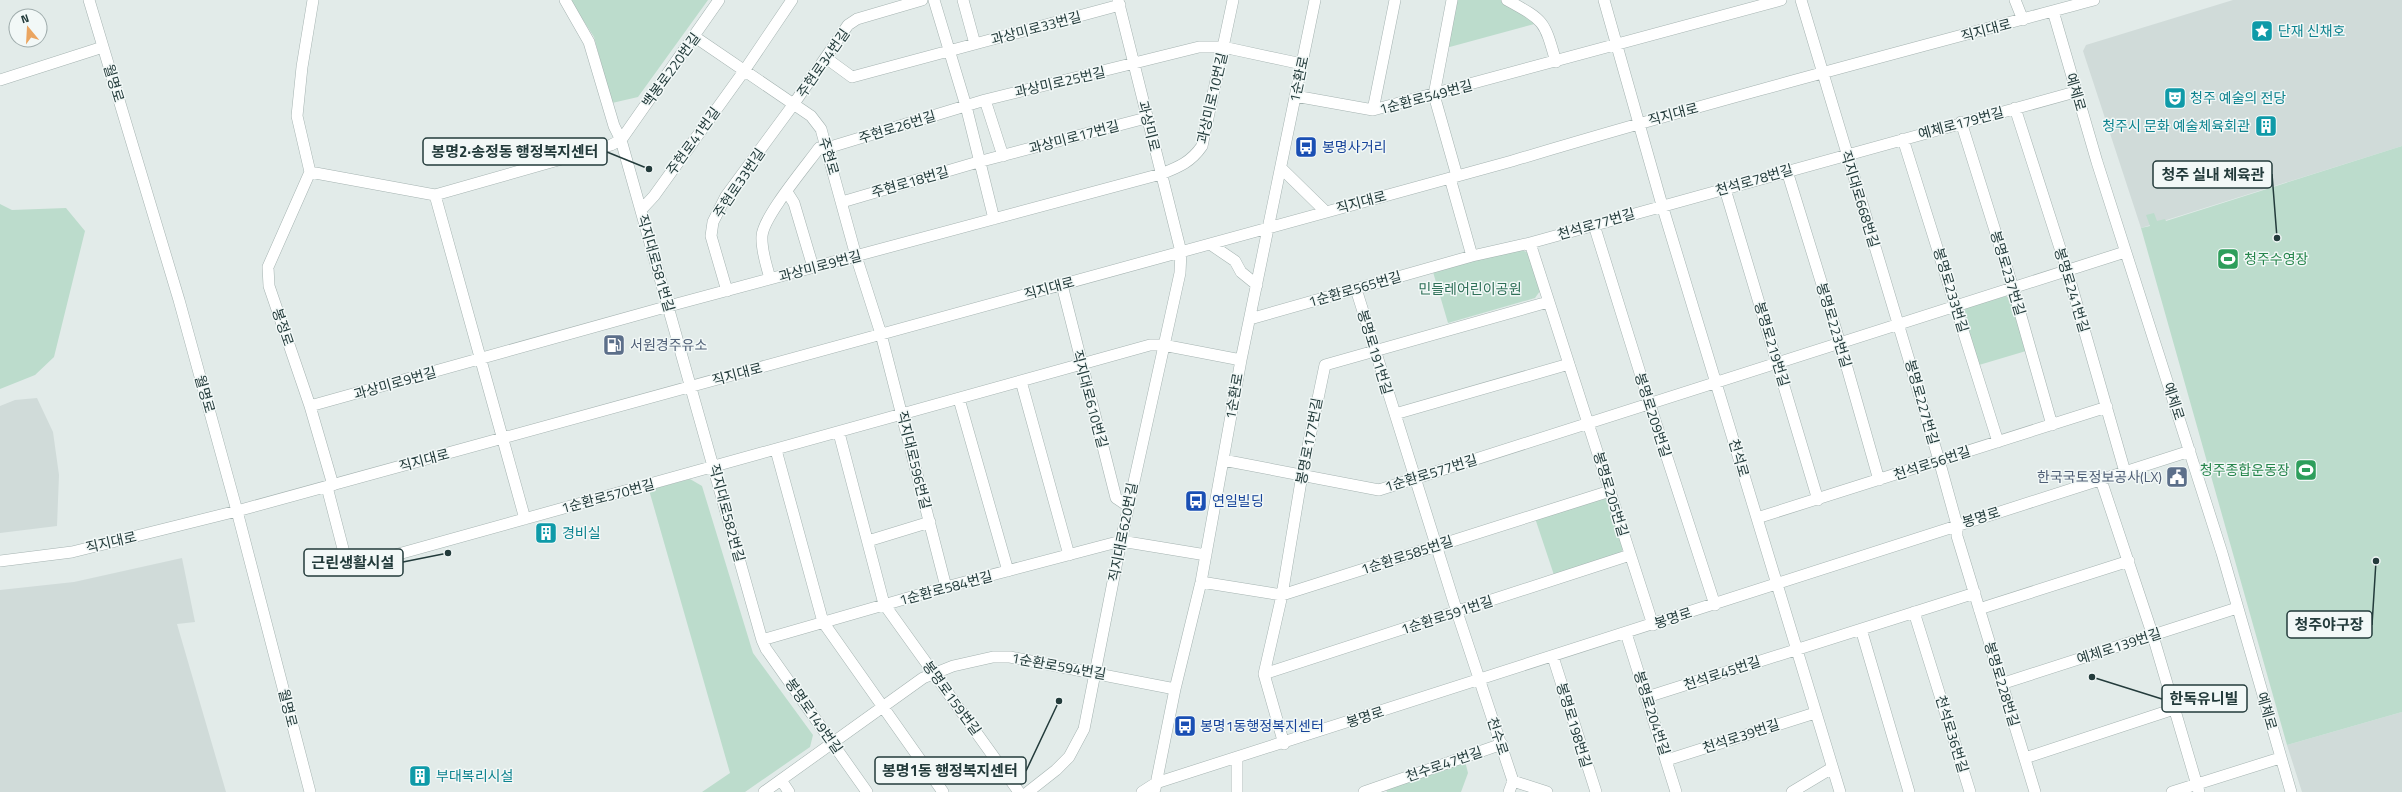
<svg xmlns="http://www.w3.org/2000/svg" width="2402" height="792" font-family="'Titillium Web','Noto Sans KR',sans-serif">
<style>
.built{fill:#d0dbd9}
.green{fill:#bcdccc}
.lines{fill:none;stroke-linecap:round;stroke-linejoin:round}
.minor-casing{stroke:#a5b3b1;stroke-width:12}
.minor{stroke:#fff;stroke-width:11}
.labels{text-anchor:middle;stroke-width:3;stroke-linejoin:round;paint-order:stroke}
.street-label{font-size:14px;fill:#233b3b;stroke:#f2f8f7}
.culture-label{font-size:14px;fill:#0d838f;stroke:#f2f8f7;text-anchor:start}
.transit-label{font-size:14px;fill:#164399;stroke:#f2f8f7;text-anchor:start}
.leisure-label{font-size:14px;fill:#27864d;stroke:#f2f8f7;text-anchor:start}
.park-label{font-size:14px;fill:#2f7058;stroke:#f2f8f7}
.service-label{font-size:14px;fill:#4e5e75;stroke:#f2f8f7;text-anchor:start}
.leader{fill:none;stroke:#233b3b;stroke-width:1.5}
.callout-dot{fill:#233b3b;stroke:#f2f8f7;stroke-width:1.5}
.callout{fill:#f2f8f7;stroke:#233b3b;stroke-width:1.5}
.callout-label{font-size:15px;text-anchor:middle;font-weight:bold;fill:#233b3b}
</style>
<rect width="100%" height="100%" fill="#e2ebe9"/>
<path class="built" d="M 2233,0 L 2402,0 L 2402,146 L 2141,228 L 2083,51 L 2086,45 Z
M 37,398 L 53,432 L 59,475 L 57,526 L 0,533 L 0,406 L 15,400 Z
M 182,558 L 195,622 L 177,624 L 226,792 L 0,792 L 0,590 L 74,582 Z
M 2402,712 L 2402,792 L 2302,792 L 2287,745 Z"/>
<path class="green" d="M 570,0 L 708,0 L 638,97 L 612,103 L 594,37 Z
M 1455,0 L 1501,0 L 1538,23 L 1446,48 Z
M 2402,146 L 2402,712 L 2287,745 L 2141,228 L 2150,226 L 2146,215 L 2154,213 L 2157,221 L 2165,219 L 2166,221 Z
M 0,204 L 12,210 L 66,208 L 85,231 L 54,357 L 35,375 L 0,389 Z
M 1519,249 L 1529,253 L 1540,291 L 1535,298 L 1448,323 L 1433,272 Z
M 2006,296 L 2011,299 L 2026,351 L 1979,365 L 1962,315 L 1966,308 Z
M 690,479 L 702,486 L 753,653 L 813,735 L 810,747 L 745,792 L 702,792 L 730,773 L 649,490 Z
M 1601,497 L 1609,500 L 1625,546 L 1619,555 L 1554,575 L 1535,518 Z
M 1465,761 L 1468,773 L 1461,792 L 1387,792 L 1386,789 Z"/>
<g class="lines">
<g class="minor-casing">
<path id="minor" d="M 89,0 L 179,300 L 237,511 L 310,792
M 313,0 L 302,67 L 297,116 L 310,172 L 268,267 L 269,286 L 310,406 L 333,485
M 565,0 L 589,42 L 614,126 L 621,140 L 762,640 L 766,649 L 867,792
M 934,0 L 966,106 L 994,219
M 963,0 L 975,44
M 1452,0 L 1434,95 L 1457,176
M 1507,0 C 1545,21 1544,20 1556,62
M 1604,0 L 1662,205 L 1840,792
M 1801,0 L 1939,460 L 1957,525 L 1957,536 L 2035,792
M 2015,0 L 2023,20
M 2053,11 L 2097,162 L 2222,553 L 2291,792
M 695,37 L 811,116 L 821,129 L 856,256 L 881,334 L 946,587
M 826,58 L 852,77 L 1120,5
M 0,80 L 103,47
M 1295,96 L 1373,110 L 1781,0
M 985,100 L 1003,156
M 2015,108 L 2067,270 L 2125,472
M 1373,110 L 1395,0
M 1961,122 L 2013,288 L 2052,425
M 1903,139 L 1998,442
M 1281,168 L 1326,212
M 1787,171 L 1840,343 L 1879,480
M 310,172 L 435,195 L 611,145 L 621,140 L 719,0
M 1450,178 L 1472,256
M 1725,189 L 1818,500
M 787,192 L 794,203 L 813,267
M 435,195 L 525,519
M 842,202 L 978,162 L 1146,118
M 641,210 L 654,196 L 744,71 L 792,0
M 1594,225 L 1650,405 L 1715,605
M 1530,243 L 1653,625
M 1210,244 L 1235,261 L 1241,272 L 1257,285
M 770,279 C 767,266 761,251 762,236 C 763,217 806,166 819,148 L 827,148 L 985,100 L 1199,47 L 1223,47 L 1302,64
M 1062,285 L 1116,498 L 1128,506
M 1356,289 L 1457,612 L 1513,781 L 1509,792
M 727,291 L 711,236 L 713,222 L 726,196 L 793,105 L 848,25 L 857,19 L 922,0
M 1250,319 L 1472,256 L 1530,243 L 2075,92
M 1021,381 L 1069,555
M 959,399 L 1008,571
M 310,406 L 669,306 L 1161,174 C 1179,167 1191,162 1202,146 L 1233,0
M 1395,414 L 1569,364
M 839,433 L 884,604 L 1019,792
M 776,450 L 823,622 L 943,792
M 1223,460 L 1379,490 L 2125,252
M 2101,480 L 2153,636 L 2199,792
M 327,487 L 348,568 L 1150,345 L 1163,345 L 1241,360
M 1757,518 L 2107,407
M 868,541 L 930,522
M 0,561 L 72,552 L 237,511 L 1512,161 C 1705,103 1900,52 2094,0
M 1201,582 L 1282,595 L 1610,491
M 1979,609 L 2129,561
M 1914,612 L 1970,792
M 1861,629 L 1909,792
M 1626,633 L 1676,792
M 762,640 L 946,587 L 1121,541 L 1206,555
M 1553,657 L 1596,792
M 1264,674 L 1630,555
M 2001,684 L 2237,608
M 1647,697 L 1975,593
M 1284,744 L 1264,674 L 1282,595 L 1302,475 L 1325,365 L 1548,302
M 2025,758 L 2174,709
M 1237,759 L 1237,792
M 1667,760 L 1815,713
M 781,780 L 789,792
M 1513,781 L 1547,792
M 1155,789 L 1175,689 L 1201,582 L 1241,360 L 1315,0
M 764,792 L 923,678 L 953,666 L 993,657 L 1010,657 L 1175,689
M 1028,792 L 1056,770 L 1069,757 L 1084,729 L 1121,541 L 1180,273 L 1181,252 L 1118,0
M 1142,792 L 1156,783 L 2190,451
M 1364,792 L 1502,744
M 1792,792 L 1832,768
M 2172,792 L 2280,758"/>
</g>
<use href="#minor" class="minor"/>
</g>
<defs>
<g id="sight-square" transform="scale(1.15)"><rect x="-9" y="-9" width="18" height="18" rx="4" fill="#0f9aa8" stroke="#f2f8f7"/><path d="M0-6L1.8-2.2L6-1.7L2.9 1.2L3.7 5.4L0 3.3L-3.7 5.4L-2.9 1.2L-6-1.7L-1.8-2.2Z" fill="#fff"/></g>
<g id="theatre-square" transform="scale(1.15)"><rect x="-9" y="-9" width="18" height="18" rx="4" fill="#0f9aa8" stroke="#f2f8f7"/><path d="M-5-5.5Q0-4 5-5.5V0Q5 5 0 6Q-5 5-5 0ZM-3.3-2.5H-1v1.5H-3.3ZM1-2.5H3.3v1.5H1ZM-2.8 1Q0 5.5 2.8 1Z" fill="#fff"/></g>
<g id="building-square" transform="scale(1.15)"><rect x="-9" y="-9" width="18" height="18" rx="4" fill="#0f9aa8" stroke="#f2f8f7"/><path d="M-4-6H4V6H1V3H-1V6H-4ZM-2.5-4.3h1.7v1.8h-1.7ZM.8-4.3h1.7v1.8H.8ZM-2.5-1h1.7V.8h-1.7ZM.8-1h1.7V.8H.8Z" fill="#fff"/></g>
<g id="bus-square" transform="scale(1.15)"><rect x="-9" y="-9" width="18" height="18" rx="4" fill="#1a4fb4" stroke="#f2f8f7"/><path d="M-5-6H5V4H4V6H2V4H-2V6H-4V4H-5ZM-3.5-4V0h7V-4ZM-3.5 1.2v1.5H-2V1.2ZM2 1.2v1.5H3.5V1.2Z" fill="#fff"/></g>
<g id="stadium-square" transform="scale(1.15)"><rect x="-9" y="-9" width="18" height="18" rx="4" fill="#2e9e5b" stroke="#f2f8f7"/><path d="M0-5a6.5 5 0 1 0 0 10a6.5 5 0 1 0 0-10ZM-3.5-1.8h7v3.6h-7Z" fill="#fff"/></g>
<g id="fuel-square" transform="scale(1.15)"><rect x="-9" y="-9" width="18" height="18" rx="4" fill="#5c6f8a" stroke="#f2f8f7"/><path d="M-5.5-6h7V0h2V4h1.3V-2.5L3-4.5l.8-.8L6-3V5H2.5V1h-1V6h-7ZM-4.2-4.7v3.2H.2V-4.7Z" fill="#fff"/></g>
<g id="civic-square" transform="scale(1.15)"><rect x="-9" y="-9" width="18" height="18" rx="4" fill="#5c6f8a" stroke="#f2f8f7"/><path d="M-.6-6.5H3V-4.5H.6V-3L4-1V1h2V6H-6V1h2V-1L-.6-3ZM-1.2 2.5V6h2.4V2.5Z" fill="#fff"/></g>
</defs>
<g fill-rule="evenodd">
<use href="#sight-square" x="2262" y="31"/>
<use href="#theatre-square" x="2175" y="98"/>
<use href="#building-square" x="2266" y="126"/>
<use href="#bus-square" x="1306" y="147"/>
<use href="#stadium-square" x="2228" y="259"/>
<use href="#fuel-square" x="614" y="345"/>
<use href="#stadium-square" x="2306" y="470"/>
<use href="#civic-square" x="2177" y="477"/>
<use href="#bus-square" x="1196" y="501"/>
<use href="#building-square" x="546" y="533"/>
<use href="#bus-square" x="1185" y="726"/>
<use href="#building-square" x="420" y="776"/>
</g>
<g class="labels">
<g class="street-label">
<text transform="translate(1036 28) rotate(-15)" y="5">과상미로33번길</text>
<text transform="translate(1986 30) rotate(-15)" y="5">직지대로</text>
<text transform="translate(823 63) rotate(-55)" y="5">주현로34번길</text>
<text transform="translate(671 70) rotate(-54)" y="5">백봉로220번길</text>
<text transform="translate(1299 79) rotate(-78)" y="5">1순환로</text>
<text transform="translate(1060 82) rotate(-13)" y="5">과상미로25번길</text>
<text transform="translate(114 83) rotate(73)" y="5">월명로</text>
<text transform="translate(2076 92) rotate(74)" y="5">예체로</text>
<text transform="translate(1426 97) rotate(-15)" y="5">1순환로549번길</text>
<text transform="translate(1212 98) rotate(-77)" y="5">과상미로10번길</text>
<text transform="translate(1673 114) rotate(-15)" y="5">직지대로</text>
<text transform="translate(1961 123) rotate(-15)" y="5">예체로179번길</text>
<text transform="translate(1149 126) rotate(76)" y="5">과상미로</text>
<text transform="translate(897 127) rotate(-17)" y="5">주현로26번길</text>
<text transform="translate(1074 137) rotate(-15)" y="5">과상미로17번길</text>
<text transform="translate(693 141) rotate(-54)" y="5">주현로41번길</text>
<text transform="translate(829 156) rotate(74)" y="5">주현로</text>
<text transform="translate(1754 180) rotate(-16)" y="5">천석로78번길</text>
<text transform="translate(910 182) rotate(-16)" y="5">주현로18번길</text>
<text transform="translate(739 183) rotate(-56)" y="5">주현로33번길</text>
<text transform="translate(1860 199) rotate(73)" y="5">직지대로668번길</text>
<text transform="translate(1361 202) rotate(-15)" y="5">직지대로</text>
<text transform="translate(1596 224) rotate(-16)" y="5">천석로77번길</text>
<text transform="translate(656 263) rotate(74)" y="5">직지대로581번길</text>
<text transform="translate(820 266) rotate(-15)" y="5">과상미로9번길</text>
<text transform="translate(2008 273) rotate(73)" y="5">봉명로237번길</text>
<text transform="translate(1049 288) rotate(-15)" y="5">직지대로</text>
<text transform="translate(1355 289) rotate(-16)" y="5">1순환로565번길</text>
<text transform="translate(1951 290) rotate(73)" y="5">봉명로233번길</text>
<text transform="translate(2072 290) rotate(73)" y="5">봉명로241번길</text>
<text transform="translate(1834 325) rotate(73)" y="5">봉명로223번길</text>
<text transform="translate(283 327) rotate(71)" y="5">봉정로</text>
<text transform="translate(1772 344) rotate(73)" y="5">봉명로219번길</text>
<text transform="translate(1375 352) rotate(73)" y="5">봉명로191번길</text>
<text transform="translate(737 374) rotate(-15)" y="5">직지대로</text>
<text transform="translate(395 383) rotate(-16)" y="5">과상미로9번길</text>
<text transform="translate(205 394) rotate(74)" y="5">월명로</text>
<text transform="translate(1234 396) rotate(-80)" y="5">1순환로</text>
<text transform="translate(1090 399) rotate(75)" y="5">직지대로610번길</text>
<text transform="translate(2174 401) rotate(72)" y="5">예체로</text>
<text transform="translate(1922 402) rotate(74)" y="5">봉명로227번길</text>
<text transform="translate(1653 415) rotate(72)" y="5">봉명로209번길</text>
<text transform="translate(1309 441) rotate(-79)" y="5">봉명로177번길</text>
<text transform="translate(1739 458) rotate(74)" y="5">천석로</text>
<text transform="translate(424 460) rotate(-15)" y="5">직지대로</text>
<text transform="translate(914 460) rotate(76)" y="5">직지대로596번길</text>
<text transform="translate(1932 463) rotate(-18)" y="5">천석로56번길</text>
<text transform="translate(1431 473) rotate(-17)" y="5">1순환로577번길</text>
<text transform="translate(1611 494) rotate(73)" y="5">봉명로205번길</text>
<text transform="translate(608 496) rotate(-15)" y="5">1순환로570번길</text>
<text transform="translate(727 513) rotate(75)" y="5">직지대로582번길</text>
<text transform="translate(1981 517) rotate(-17)" y="5">봉명로</text>
<text transform="translate(1123 532) rotate(-79)" y="5">직지대로620번길</text>
<text transform="translate(111 542) rotate(-13)" y="5">직지대로</text>
<text transform="translate(1407 555) rotate(-18)" y="5">1순환로585번길</text>
<text transform="translate(946 588) rotate(-15)" y="5">1순환로584번길</text>
<text transform="translate(1447 615) rotate(-18)" y="5">1순환로591번길</text>
<text transform="translate(1673 618) rotate(-18)" y="5">봉명로</text>
<text transform="translate(2119 646) rotate(-18)" y="5">예체로139번길</text>
<text transform="translate(1059 666) rotate(10)" y="5">1순환로594번길</text>
<text transform="translate(1722 673) rotate(-18)" y="5">천석로45번길</text>
<text transform="translate(2002 684) rotate(73)" y="5">봉명로228번길</text>
<text transform="translate(952 698) rotate(54)" y="5">봉명로159번길</text>
<text transform="translate(288 708) rotate(76)" y="5">월명로</text>
<text transform="translate(2267 711) rotate(74)" y="5">예체로</text>
<text transform="translate(1652 713) rotate(72)" y="5">봉명로204번길</text>
<text transform="translate(814 716) rotate(55)" y="5">봉명로149번길</text>
<text transform="translate(1365 717) rotate(-18)" y="5">봉명로</text>
<text transform="translate(1574 725) rotate(73)" y="5">봉명로198번길</text>
<text transform="translate(1952 734) rotate(73)" y="5">천석로36번길</text>
<text transform="translate(1498 736) rotate(72)" y="5">천수로</text>
<text transform="translate(1741 736) rotate(-18)" y="5">천석로39번길</text>
<text transform="translate(1444 764) rotate(-19)" y="5">천수로47번길</text>
</g>
<g class="culture-label">
<text x="2278" y="36">단재 신채호</text>
<text x="2190" y="103">청주 예술의 전당</text>
<text x="2250" y="131" text-anchor="end">청주시 문화 예술체육회관</text>
<text x="562" y="538">경비실</text>
<text x="436" y="781">부대복리시설</text>
</g>
<g class="transit-label">
<text x="1322" y="152">봉명사거리</text>
<text x="1212" y="506">연일빌딩</text>
<text x="1200" y="731">봉명1동행정복지센터</text>
</g>
<g class="leisure-label">
<text x="2244" y="264">청주수영장</text>
<text x="2290" y="475" text-anchor="end">청주종합운동장</text>
</g>
<g class="park-label">
<text x="1470" y="294">민들레어린이공원</text>
</g>
<g class="service-label">
<text x="630" y="350">서원경주유소</text>
<text x="2162" y="482" text-anchor="end">한국국토정보공사(LX)</text>
</g>
</g>
<path class="leader" d="M649 169L607 152M2277 238L2272 174M448 553L403 562M2376 561L2372 625M2092 677L2162 699M1059 701L1026 771"/>
<g class="callout-dot">
<circle cx="649" cy="169" r="4"/>
<circle cx="2277" cy="238" r="4"/>
<circle cx="448" cy="553" r="4"/>
<circle cx="2376" cy="561" r="4"/>
<circle cx="2092" cy="677" r="4"/>
<circle cx="1059" cy="701" r="4"/>
</g>
<g class="callout">
<rect x="423" y="138" width="184" height="27" rx="4"/>
<rect x="2153" y="161" width="119" height="27" rx="4"/>
<rect x="304" y="549" width="99" height="27" rx="4"/>
<rect x="2287" y="611" width="85" height="27" rx="4"/>
<rect x="2162" y="685" width="85" height="27" rx="4"/>
<rect x="875" y="757" width="151" height="27" rx="4"/>
</g>
<g class="callout-label">
<text x="515" y="157">봉명2·송정동 행정복지센터</text>
<text x="2213" y="180">청주 실내 체육관</text>
<text x="353" y="568">근린생활시설</text>
<text x="2329" y="630">청주야구장</text>
<text x="2204" y="704">한독유니빌</text>
<text x="950" y="776">봉명1동 행정복지센터</text>
</g>
<g transform="translate(28 28) rotate(342)"><circle r="19" fill="#f2f8f7" stroke="#9facac"/>
<path d="M0-3L7 15L0 10L-7 15Z" fill="#eba560"/>
<text y="-6" font-size="11" font-weight="bold" text-anchor="middle" fill="#233b3b">N</text>
</g>
</svg>
